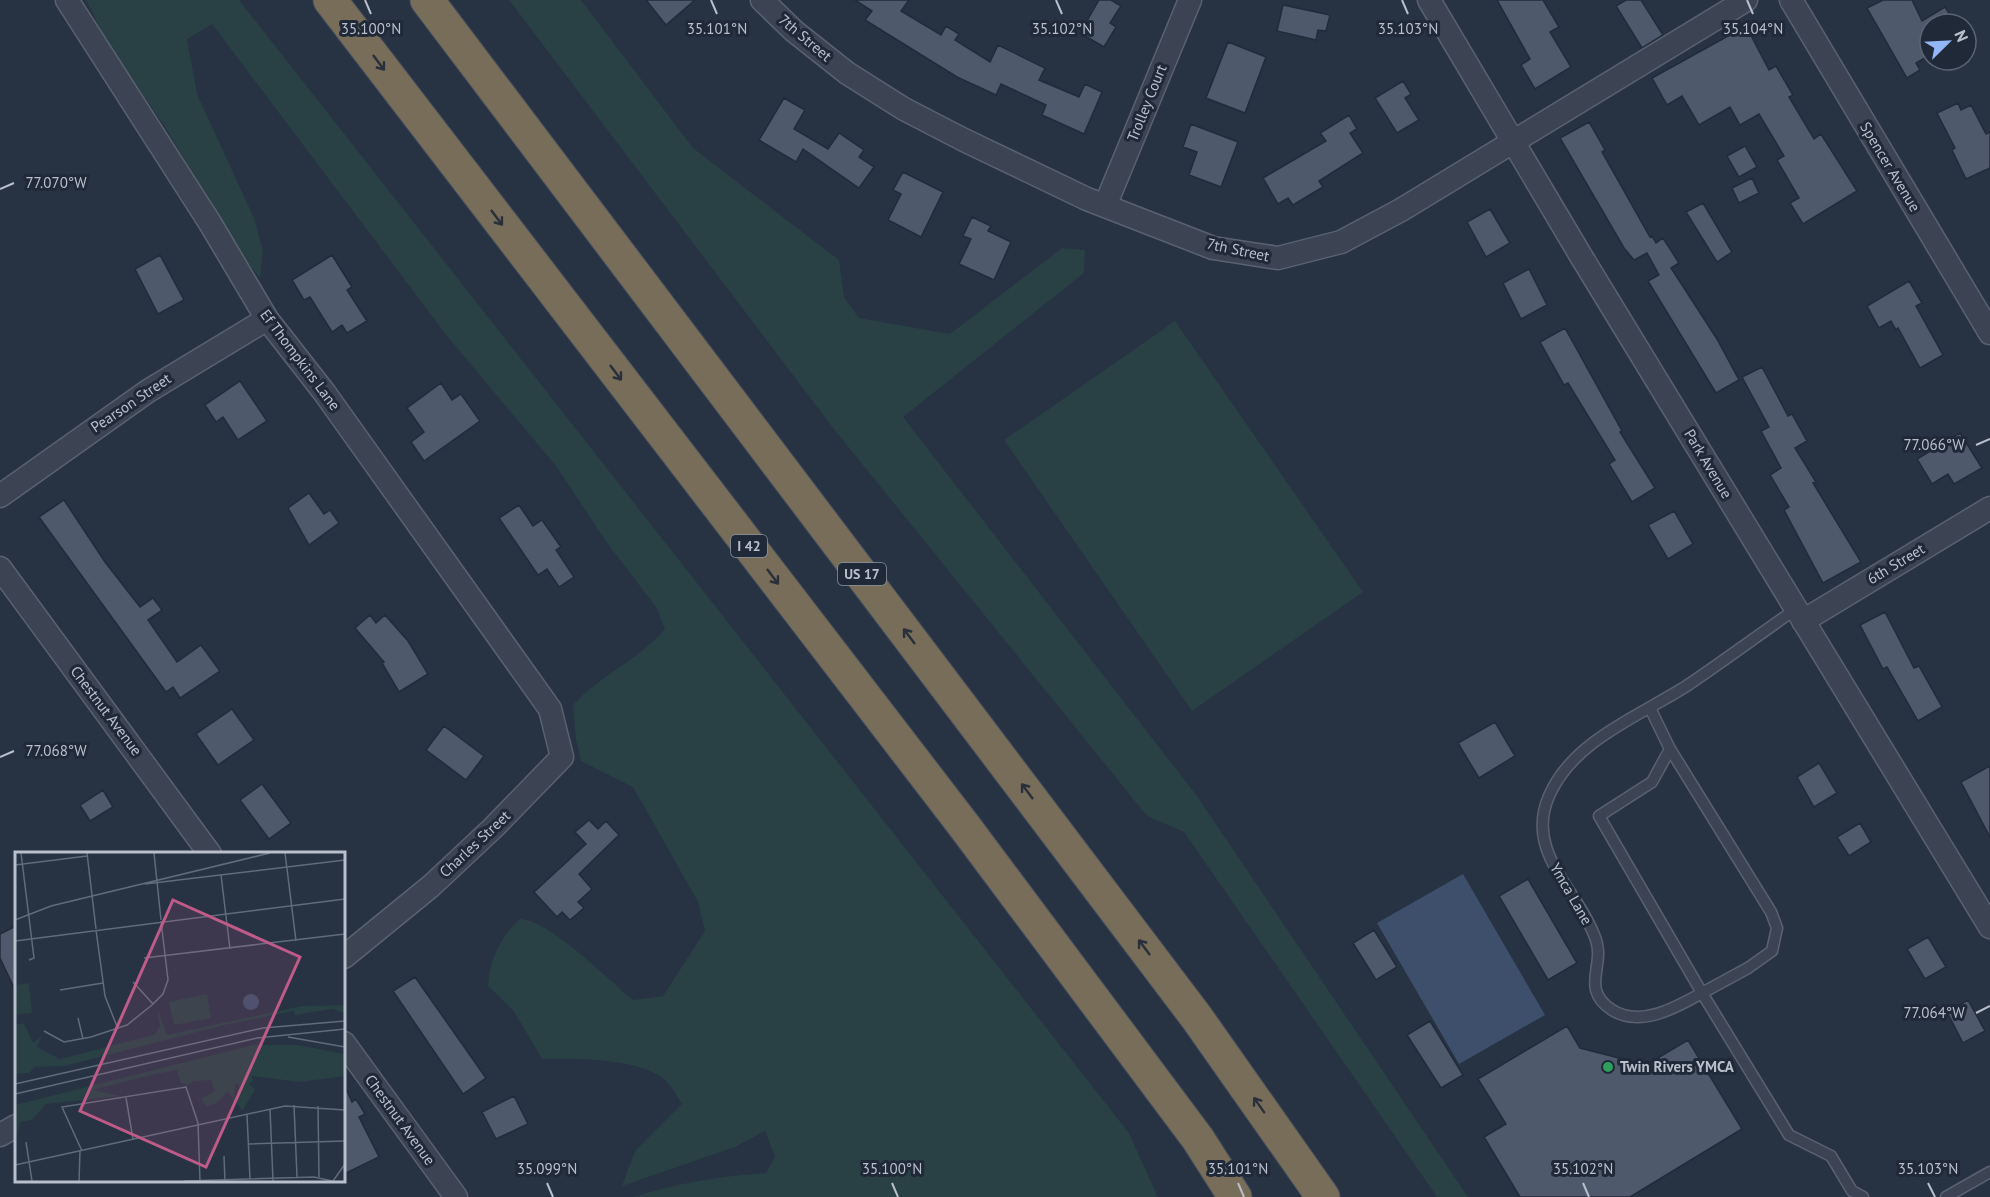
<svg xmlns="http://www.w3.org/2000/svg" width="1990" height="1197" font-family="'PT Sans',sans-serif">
<style>
.green{fill:#294044}
.water{fill:#3e4f6b}
.building{fill:#4e596c;stroke:#222b3a;stroke-width:1.5}
.lines{fill:none;stroke-linecap:round;stroke-linejoin:round}
.lane-casing{stroke:#5a6270;stroke-width:13}
.street-casing{stroke:#5a6270;stroke-width:25}
.highway-casing{stroke:#464f5d;stroke-width:35}
.lane{stroke:#3c4453;stroke-width:10}
.street{stroke:#3c4453;stroke-width:22}
.highway{stroke:#786d59;stroke-width:33}
.oneway{stroke:#29303b}
.ticks{fill:none;stroke:#b9c0cc;stroke-width:2}
.leisure-dot{fill:#2e9e5b;stroke:#202938;stroke-width:2}
.labels{text-anchor:middle;stroke-width:6;stroke-linejoin:round;paint-order:stroke}
.shield{fill:#202938;stroke:#8b93a0;stroke-width:1.5}
.shield-label{font-size:14px;font-weight:bold;fill:#b9c0cc}
.street-label{font-size:15px;fill:#b9c0cc;stroke:#202938}
.poi-label{font-size:15px;font-weight:bold;fill:#b9c0cc;stroke:#202938;text-anchor:start}
.inset-road{fill:none;stroke:#616b7a;stroke-width:1.5}
.view{fill:#be5b88;fill-opacity:0.15;stroke:#be5b88;stroke-width:3}
.inset-edge{fill:none;stroke:#b9c0cc;stroke-width:3}
.ticks-label{font-size:15px;text-anchor:middle;fill:#b9c0cc;stroke:#202938;stroke-width:6;stroke-linejoin:round;paint-order:stroke}
</style>
<rect width="100%" height="100%" fill="#273243"/>
<path class="green" d="M 86,0 L 239,0 L 1129,1133 L 1158,1197 L 633,1197 C 677,1183 720,1176 766,1173 L 775,1157 L 765,1131 L 735,1147 L 622,1186 L 635,1151 L 682,1104 C 677,1096 672,1087 666,1081 C 644,1058 572,1058 542,1059 L 513,1010 L 488,986 C 489,960 501,936 520,919 C 548,919 609,980 633,1000 L 663,996 L 705,931 L 698,902 L 633,787 L 581,761 L 576,740 L 573,705 C 601,675 639,659 665,629 L 656,607 L 607,543 L 556,466 L 447,336 L 212,24 L 187,39 L 197,94 L 254,218 L 263,250 L 260,278 L 243,257 L 165,127 L 108,44 Z
M 509,0 L 581,0 L 693,148 L 839,260 L 844,297 L 859,318 L 950,334 L 1062,248 L 1085,250 L 1084,273 L 903,417 L 1197,796 L 1468,1197 L 1437,1197 L 1184,832 L 1147,816 L 833,428 Z
M 1175,321 L 1363,592 L 1192,711 L 1004,440 Z"/>
<path class="water" d="M 1463,874 L 1545,1015 L 1459,1064 L 1377,923 Z"/>
<path class="building" d="M 646,0 L 695,0 L 666,25 Z
M 855,0 L 909,0 L 901,11 L 941,35 L 946,26 L 959,34 L 955,40 L 990,62 L 998,45 L 1045,68 L 1039,80 L 1079,97 L 1085,84 L 1102,92 L 1084,134 L 1042,115 L 1046,105 L 1001,84 L 996,95 L 957,77 L 865,20 L 872,11 Z
M 1099,0 L 1111,0 L 1121,6 L 1110,23 L 1116,27 L 1104,47 L 1080,33 Z
M 1497,0 L 1543,0 L 1559,27 L 1550,32 L 1571,67 L 1535,89 L 1521,65 L 1530,59 Z
M 1626,0 L 1641,0 L 1663,35 L 1642,48 L 1616,6 Z
M 1883,0 L 1912,0 L 1922,21 L 1945,7 L 1956,24 L 1930,24 L 1930,55 L 1916,63 L 1920,70 L 1907,78 L 1867,8 Z
M 1283,5 L 1330,15 L 1326,31 L 1318,30 L 1316,40 L 1277,31 Z
M 1746,26 L 1769,70 L 1776,66 L 1793,95 L 1789,97 L 1814,139 L 1821,134 L 1857,191 L 1803,224 L 1790,203 L 1799,198 L 1777,160 L 1784,156 L 1759,114 L 1740,125 L 1730,107 L 1699,125 L 1682,96 L 1667,105 L 1652,78 Z
M 1228,42 L 1266,57 L 1245,113 L 1206,98 Z
M 1403,81 L 1411,94 L 1405,98 L 1419,120 L 1397,133 L 1375,98 Z
M 784,98 L 805,110 L 794,129 L 828,149 L 839,133 L 864,150 L 859,157 L 874,167 L 859,188 L 803,149 L 796,162 L 759,140 Z
M 1958,103 L 1961,110 L 1971,105 L 1986,134 L 1990,132 L 1990,168 L 1966,179 L 1952,150 L 1955,148 L 1937,113 Z
M 1349,115 L 1357,129 L 1350,133 L 1363,153 L 1319,181 L 1323,187 L 1293,205 L 1288,198 L 1278,204 L 1263,178 L 1326,141 L 1320,133 Z
M 1589,122 L 1605,150 L 1602,152 L 1650,237 L 1652,236 L 1656,243 L 1663,238 L 1679,263 L 1671,268 L 1717,339 L 1739,380 L 1716,393 L 1648,281 L 1659,275 L 1647,253 L 1634,260 L 1624,248 L 1560,138 Z
M 1191,124 L 1238,142 L 1221,187 L 1189,175 L 1197,152 L 1183,147 Z
M 1745,146 L 1757,167 L 1739,177 L 1727,156 Z
M 903,172 L 943,192 L 921,237 L 888,220 L 901,194 L 893,190 Z
M 1752,178 L 1759,193 L 1739,203 L 1732,188 Z
M 1703,203 L 1732,252 L 1717,262 L 1686,212 Z
M 1490,209 L 1510,243 L 1486,257 L 1467,222 Z
M 972,217 L 991,226 L 988,231 L 1011,242 L 994,280 L 959,264 L 971,239 L 963,236 Z
M 160,255 L 184,300 L 158,314 L 135,269 Z
M 332,255 L 352,287 L 347,290 L 367,321 L 347,333 L 342,325 L 332,332 L 310,297 L 304,300 L 292,280 Z
M 1529,269 L 1547,305 L 1521,319 L 1503,283 Z
M 1909,281 L 1922,303 L 1916,306 L 1943,355 L 1920,368 L 1898,328 L 1896,330 L 1891,321 L 1879,328 L 1867,306 Z
M 1565,328 L 1622,431 L 1620,432 L 1655,488 L 1632,502 L 1609,464 L 1615,460 L 1568,383 L 1564,385 L 1540,342 Z
M 1762,367 L 1788,416 L 1792,414 L 1807,441 L 1795,448 L 1816,482 L 1813,483 L 1861,562 L 1823,583 L 1784,510 L 1789,507 L 1770,475 L 1781,468 L 1761,431 L 1769,427 L 1742,377 Z
M 240,381 L 267,421 L 238,440 L 223,417 L 216,422 L 205,405 Z
M 441,383 L 452,400 L 461,394 L 480,421 L 424,461 L 411,442 L 424,432 L 407,408 Z
M 1960,433 L 1982,468 L 1954,484 L 1948,474 L 1932,484 L 1917,459 Z
M 309,493 L 324,514 L 330,510 L 339,523 L 309,545 L 288,508 Z
M 64,500 L 105,562 L 140,607 L 153,598 L 162,610 L 148,620 L 177,662 L 201,645 L 220,671 L 180,698 L 173,687 L 166,692 L 39,517 Z
M 519,505 L 533,526 L 542,520 L 561,547 L 556,550 L 574,577 L 559,587 L 547,569 L 538,575 L 499,518 Z
M 1674,511 L 1693,544 L 1668,559 L 1648,525 Z
M 1885,612 L 1914,668 L 1919,666 L 1942,707 L 1918,721 L 1887,667 L 1883,669 L 1860,625 Z
M 370,615 L 376,623 L 385,615 L 408,641 L 428,674 L 399,692 L 382,663 L 384,662 L 355,628 Z
M 232,709 L 254,740 L 218,765 L 196,734 Z
M 1495,722 L 1515,756 L 1479,778 L 1458,743 Z
M 444,726 L 484,756 L 466,780 L 426,750 Z
M 1819,763 L 1837,793 L 1814,807 L 1797,777 Z
M 1990,766 L 1990,837 L 1961,782 Z
M 262,784 L 291,823 L 269,839 L 240,800 Z
M 103,790 L 113,807 L 90,821 L 80,805 Z
M 589,820 L 598,829 L 606,821 L 619,835 L 579,874 L 592,889 L 578,902 L 584,908 L 570,920 L 562,912 L 557,917 L 534,892 L 586,844 L 575,832 Z
M 1860,823 L 1871,842 L 1849,856 L 1837,837 Z
M 1528,879 L 1577,963 L 1548,980 L 1499,896 Z
M 16,926 L 16,992 L 0,958 L 0,934 Z
M 1374,930 L 1397,967 L 1376,980 L 1353,943 Z
M 1928,937 L 1946,967 L 1925,979 L 1907,949 Z
M 415,977 L 486,1078 L 463,1094 L 393,991 Z
M 1968,1000 L 1985,1031 L 1963,1043 L 1947,1012 Z
M 1430,1021 L 1463,1075 L 1441,1088 L 1407,1035 Z
M 1567,1026 L 1580,1048 L 1646,1065 L 1688,1040 L 1742,1129 L 1630,1197 L 1520,1197 L 1484,1137 L 1506,1124 L 1478,1079 Z
M 344,1084 L 352,1102 L 356,1099 L 365,1114 L 359,1117 L 379,1157 L 344,1174 Z
M 514,1096 L 528,1124 L 496,1139 L 482,1112 Z"/>
<g class="lines">
<g class="lane-casing">
<path id="lane" d="M 1796,609 C 1760,634 1725,660 1688,685 C 1640,716 1573,740 1549,796 C 1524,853 1579,890 1596,940 C 1605,966 1580,989 1612,1010 C 1641,1028 1677,1007 1702,993 L 1789,1135 L 1831,1156 L 1852,1191 L 1863,1197
M 1650,708 L 1670,749 L 1771,912 L 1777,928 L 1772,951 L 1748,968 L 1702,993 L 1599,816 L 1652,782 L 1670,749
M 1946,1197 L 1990,1172"/>
</g>
<g class="street-casing">
<path id="street" d="M 67,0 L 210,223 L 267,319 L 324,392 L 550,709 L 562,757 L 494,827 L 431,886 L 344,957
M 762,0 L 794,31 L 847,73 L 904,109 L 964,140 L 1087,199 L 1213,248 L 1278,258 L 1341,242 L 1401,210 L 1746,0
M 1429,0 L 1581,256 L 1990,927
M 1791,0 L 1990,333
M 1105,206 L 1190,0
M 0,496 L 148,391 L 267,319
M 0,568 L 210,854
M 1803,621 L 1990,508
M 344,1043 L 456,1197
M 0,1135 L 16,1126"/>
</g>
<g class="highway-casing">
<path id="highway" d="M 330,0 L 965,827 L 1198,1139 L 1235,1197
M 427,0 L 1197,1018 L 1323,1197"/>
</g>
<use href="#lane" class="lane"/>
<use href="#street" class="street"/>
<use href="#highway" class="highway"/>
</g>
<defs><path id="oneway-shaft" d="M-6 0H5M1.5-3L5.5 0L1.5 3" fill="none" stroke-width="1.6" stroke-linecap="round" stroke-linejoin="round" transform="scale(1.5)"/></defs>
<g class="oneway">
<use href="#oneway-shaft" transform="translate(379 63) rotate(53)"/>
<use href="#oneway-shaft" transform="translate(497 218) rotate(53)"/>
<use href="#oneway-shaft" transform="translate(616 373) rotate(53)"/>
<use href="#oneway-shaft" transform="translate(773 577) rotate(53)"/>
<use href="#oneway-shaft" transform="translate(909 636) rotate(-127)"/>
<use href="#oneway-shaft" transform="translate(1027 791) rotate(-127)"/>
<use href="#oneway-shaft" transform="translate(1144 947) rotate(-127)"/>
<use href="#oneway-shaft" transform="translate(1259 1105) rotate(-125)"/>
</g>
<path class="ticks" d="M 365,0 L 371,14M 711,0 L 717,14M 1056,0 L 1062,14M 1402,0 L 1408,14M 1747,0 L 1753,14M 0,189 L 14,183M 1976,445 L 1990,439M 0,757 L 14,751M 1976,1013 L 1990,1006M 547,1183 L 553,1197M 892,1183 L 898,1197M 1238,1183 L 1244,1197M 1583,1183 L 1589,1197M 1928,1183 L 1935,1197"/>
<circle class="leisure-dot" cx="1608" cy="1067" r="6"/>
<g class="labels">
<g class="shield">
<rect x="731" y="535" width="36" height="22" rx="4.5"/>
<rect x="838" y="563" width="48" height="22" rx="4.5"/>
</g>
<g class="shield-label">
<text x="749" y="551">I 42</text>
<text x="862" y="579">US 17</text>
</g>
<g class="street-label">
<text transform="translate(805 38) rotate(40)" y="5">7th Street</text>
<text transform="translate(1147 103) rotate(-68)" y="5">Trolley Court</text>
<text transform="translate(1890 167) rotate(59)" y="5">Spencer Avenue</text>
<text transform="translate(1238 250) rotate(12)" y="5">7th Street</text>
<text transform="translate(300 360) rotate(53)" y="5">Ef Thompkins Lane</text>
<text transform="translate(131 403) rotate(-34)" y="5">Pearson Street</text>
<text transform="translate(1708 464) rotate(59)" y="5">Park Avenue</text>
<text transform="translate(1896 564) rotate(-31)" y="5">6th Street</text>
<text transform="translate(106 711) rotate(53)" y="5">Chestnut Avenue</text>
<text transform="translate(475 844) rotate(-43)" y="5">Charles Street</text>
<text transform="translate(1571 894) rotate(60)" y="5">Ymca Lane</text>
<text transform="translate(400 1120) rotate(54)" y="5">Chestnut Avenue</text>
</g>
<g class="poi-label">
<text x="1620" y="1072">Twin Rivers YMCA</text>
</g>
</g>
<g transform="translate(15 852)">
<rect width="330" height="330" fill="#273243"/>
<path d="M 14,131 L 17,161 L 0,163 L 0,133 ZM 192,142 L 196,166 L 159,173 L 154,150 ZM 330,153 L 330,161 L 317,157 L 280,163 L 279,159 L 209,173 L 50,214 L 20,215 L 14,221 L 0,222 L 0,173 L 5,172 L 9,171 L 18,191 L 27,184 L 22,195 L 45,207 L 139,183 L 145,174 L 142,156 L 152,183 L 287,154 ZM 238,193 L 283,193 L 330,202 L 330,224 L 285,230 L 237,224 L 238,230 L 234,231 L 240,238 L 227,259 L 221,250 L 224,232 L 220,232 L 219,249 L 213,239 L 202,251 L 192,254 L 186,247 L 200,239 L 196,228 L 178,229 L 173,233 L 166,231 L 162,218 L 140,222 L 77,238 L 106,244 L 31,252 L 17,268 L 5,270 L 0,291 L 0,253 Z" fill="#294044"/>
<path d="M228 150a8 8 0 1 1 16 0a8 8 0 1 1-16 0Z" fill="#3e4f6b"/>
<path class="inset-road" d="M 6,1 L 19,106 L 14,108M 72,1 L 81,77M 139,1 L 146,68M 270,1 L 281,89M 0,13 L 72,4M 206,23 L 215,97M 130,32 L 330,8M 0,68 L 36,54 L 255,1M 81,78 L 90,144 L 103,177M 0,89 L 330,47M 129,106 L 330,82M 118,130 L 138,152M 45,138 L 88,131M 63,166 L 68,187M 29,179 L 49,190 L 76,185 L 112,173 L 137,153 L 148,142 L 153,128 L 146,69M 273,185 L 330,195M 0,232 L 248,176 L 330,169M 0,242 L 242,186 L 330,177M 111,246 L 118,287M 279,253 L 282,325M 303,254 L 304,325M 255,257 L 258,329M 232,263 L 235,327M 11,290 L 17,329M 233,292 L 330,289M 67,299 L 47,255 L 171,235 L 183,271 L 185,329M 209,304 L 210,329M 0,313 L 270,254 L 330,258M 64,329 L 65,299M 169,329 L 299,325 L 317,329M 318,329 L 330,312"/>
<path class="view" d="M 158,48 L 285,105 L 191,315 L 65,259 Z"/>
<rect width="330" height="330" class="inset-edge"/>
</g>
<g class="ticks-label">
<text x="371" y="34">35.100°N</text>
<text x="717" y="34">35.101°N</text>
<text x="1062" y="34">35.102°N</text>
<text x="1408" y="34">35.103°N</text>
<text x="1753" y="34">35.104°N</text>
<text x="56" y="188">77.070°W</text>
<text x="1934" y="450">77.066°W</text>
<text x="56" y="756">77.068°W</text>
<text x="1934" y="1018">77.064°W</text>
<text x="547" y="1174">35.099°N</text>
<text x="892" y="1174">35.100°N</text>
<text x="1238" y="1174">35.101°N</text>
<text x="1583" y="1174">35.102°N</text>
<text x="1928" y="1174">35.103°N</text>
</g>
<g transform="translate(1948 42) rotate(66)"><circle r="28" fill="#202938" stroke="#5d6573" stroke-width="1.5"/>
<path d="M0-4.5L10 22L0 15L-10 22Z" fill="#93b6f7"/>
<text y="-9" font-size="16" font-weight="bold" text-anchor="middle" fill="#b9c0cc">N</text>
</g>
</svg>
